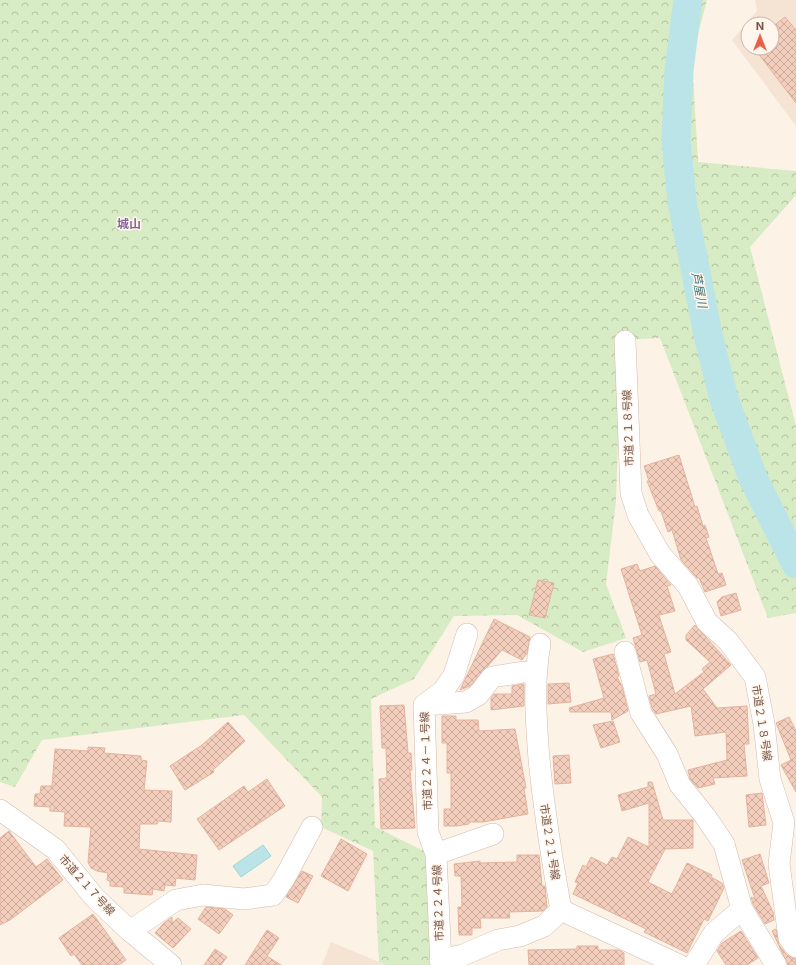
<svg xmlns="http://www.w3.org/2000/svg" width="796" height="965" font-family="Inter,'Noto Sans JP',sans-serif">
<style>
.residential{fill:#f5e3d4;fill-rule:evenodd}
.forest{fill:url(#forest-crowns)}
.water{fill:#bae4e7;stroke:#a0d5d9}
.lines{fill:none;stroke-linecap:round;stroke-linejoin:round}
.river{stroke:#bae4e7;stroke-width:29}
.building{fill:url(#building-cross-hatch);stroke:#e6b39d}
.minor-casing{stroke:#d1bbae;stroke-width:22}
.minor{stroke:#fff;stroke-width:21}
.labels{text-anchor:middle;stroke-width:3;stroke-linejoin:round;paint-order:stroke}
.street-label{font-size:11px;fill:#77564a;stroke:#fff6ed}
.neighbourhood-label{font-size:12px;font-weight:bold;fill:#84659a;stroke:#fff6ed}
.water-label{font-size:12px;font-style:italic;fill:#3d777c;stroke:#fff6ed}
</style>
<defs>
<pattern id="forest-crowns" width="20" height="18" patternUnits="userSpaceOnUse"><rect width="20" height="18" fill="#d7ebc4"/><path d="M2 6a3 3 0 1 1 6 0M12 15a3 3 0 1 1 6 0" fill="none" stroke="#b3c1a1"/></pattern>
<pattern id="building-cross-hatch" width="8" height="8" patternUnits="userSpaceOnUse"><rect width="8" height="8" fill="#f3cebd"/><path d="M0 0l8 8M0 8l8-8" fill="none" stroke="#caaa9c"/></pattern>
</defs>
<rect width="100%" height="100%" fill="#fdf2e6"/>
<path class="residential" d="M 755,0 L 796,0 L 796,126 L 732,40 L 757,11 ZM 748,24 L 772,24 L 772,48 L 748,48 Z
M 331,942 L 379,962 L 386,965 L 322,965 Z"/>
<path class="forest" d="M 0,0 L 707,0 L 692,57 L 698,162 L 796,171 L 796,195 L 750,247 L 796,426 L 796,613 L 768,618 L 660,338 L 621,340 L 616,501 L 606,584 L 626,638 L 583,652 L 517,615 L 454,616 L 414,679 L 371,699 L 375,827 L 426,852 L 434,965 L 386,965 L 379,962 L 373,851 L 321,827 L 322,797 L 244,715 L 42,740 L 15,787 L 0,782 Z"/>
<path class="water" d="M 263,845 L 271,856 L 241,877 L 233,866 Z"/>
<g class="lines">
<path class="river" d="M 688,0 L 679,70 L 676,140 L 682,201 L 708,335 L 724,399 L 753,478 L 796,564"/>
</g>
<path class="building" d="M 785,17 L 796,30 L 796,103 L 754,48 L 772,48 L 772,27 Z
M 679,455 L 695,507 L 697,506 L 703,526 L 705,525 L 709,537 L 706,538 L 718,574 L 722,573 L 726,585 L 705,592 L 699,578 L 697,578 L 681,560 L 672,530 L 668,532 L 661,511 L 659,511 L 647,481 L 649,481 L 644,466 Z
M 637,564 L 640,571 L 655,566 L 671,585 L 667,586 L 675,611 L 660,615 L 658,613 L 671,652 L 664,654 L 675,694 L 704,672 L 702,669 L 710,662 L 686,640 L 686,635 L 695,625 L 731,665 L 703,689 L 717,708 L 747,706 L 749,744 L 744,744 L 747,776 L 713,778 L 715,784 L 698,788 L 690,779 L 688,770 L 727,760 L 726,732 L 695,736 L 691,706 L 656,714 L 652,708 L 649,696 L 656,694 L 647,660 L 640,662 L 636,648 L 633,638 L 642,635 L 621,569 Z
M 538,580 L 554,583 L 545,618 L 529,615 Z
M 736,593 L 741,610 L 721,616 L 717,602 L 722,597 Z
M 494,619 L 530,637 L 527,653 L 522,660 L 502,650 L 470,686 L 460,690 Z
M 613,654 L 619,676 L 617,677 L 622,686 L 628,711 L 612,720 L 611,712 L 570,712 L 569,708 L 604,698 L 593,659 Z
M 569,683 L 571,702 L 548,704 L 548,684 Z
M 524,684 L 524,706 L 491,710 L 491,698 L 494,694 L 512,694 L 512,686 Z
M 404,705 L 408,753 L 411,753 L 412,770 L 410,770 L 415,828 L 381,829 L 379,779 L 387,778 L 386,748 L 382,748 L 380,706 Z
M 442,716 L 456,716 L 456,720 L 478,720 L 479,731 L 515,729 L 526,788 L 524,788 L 528,814 L 483,822 L 469,822 L 469,824 L 457,826 L 444,826 L 444,809 L 451,809 L 451,773 L 447,773 L 447,743 L 442,743 Z
M 789,717 L 796,731 L 796,792 L 781,765 L 791,760 L 776,723 Z
M 613,721 L 620,742 L 601,748 L 593,725 Z
M 228,722 L 245,741 L 213,770 L 214,772 L 185,790 L 170,766 L 202,745 Z
M 88,747 L 105,748 L 104,753 L 141,756 L 141,760 L 147,761 L 144,790 L 172,791 L 171,822 L 158,821 L 157,824 L 140,824 L 139,849 L 197,855 L 195,880 L 176,878 L 175,886 L 165,885 L 164,891 L 153,889 L 152,895 L 124,893 L 124,887 L 110,886 L 110,881 L 107,880 L 108,873 L 97,871 L 91,868 L 88,862 L 91,827 L 64,826 L 65,812 L 50,811 L 50,807 L 34,806 L 35,794 L 40,794 L 41,786 L 52,786 L 55,749 L 88,751 Z
M 569,755 L 571,783 L 555,784 L 553,756 Z
M 267,779 L 285,806 L 219,850 L 197,819 L 244,786 L 248,792 Z
M 648,782 L 652,782 L 663,820 L 693,820 L 693,848 L 665,849 L 648,882 L 672,894 L 687,863 L 712,875 L 711,877 L 722,883 L 724,888 L 708,921 L 704,919 L 687,953 L 644,932 L 646,929 L 573,894 L 578,883 L 575,882 L 583,865 L 586,867 L 591,857 L 607,865 L 612,857 L 617,859 L 628,837 L 649,847 L 649,803 L 622,811 L 618,795 L 648,787 Z
M 762,793 L 766,825 L 749,827 L 746,795 Z
M 9,831 L 36,867 L 47,859 L 63,880 L 10,920 L 0,925 L 0,838 Z
M 341,839 L 367,854 L 348,891 L 321,876 Z
M 760,854 L 769,883 L 761,886 L 773,912 L 774,920 L 765,924 L 753,904 L 751,897 L 755,899 L 742,860 Z
M 517,855 L 539,855 L 542,886 L 545,886 L 547,907 L 543,911 L 509,912 L 510,918 L 480,918 L 481,928 L 472,928 L 472,935 L 459,935 L 458,907 L 462,907 L 461,876 L 455,876 L 454,864 L 480,861 L 480,863 L 517,862 Z
M 302,871 L 313,876 L 298,903 L 286,897 Z
M 206,907 L 225,909 L 233,915 L 219,934 L 198,919 Z
M 93,914 L 126,960 L 119,965 L 82,965 L 74,954 L 71,956 L 59,938 Z
M 172,917 L 172,923 L 178,918 L 191,929 L 173,948 L 155,933 L 164,923 Z
M 776,929 L 779,945 L 787,955 L 796,959 L 796,965 L 788,965 L 772,931 Z
M 267,930 L 279,938 L 267,956 L 281,965 L 245,965 Z
M 741,931 L 758,958 L 747,965 L 726,965 L 717,951 L 722,943 Z
M 577,946 L 598,946 L 598,950 L 619,950 L 624,953 L 624,965 L 529,965 L 528,950 L 577,949 Z
M 215,949 L 227,957 L 221,965 L 204,965 Z"/>
<g class="lines">
<g class="minor-casing">
<path id="minor" d="M 625,341 L 631,493 L 638,515 L 660,554 L 688,586 L 707,622 L 728,641 L 755,677 L 764,724 L 770,779 L 784,823 L 779,864 L 789,938 L 796,947
M 540,644 C 533,683 536,720 539,759 C 544,810 552,860 561,910 L 679,965
M 625,652 L 641,713 L 667,754 L 680,785 L 705,816 L 724,844 L 742,909
M 424,705 L 443,691 L 454,675 L 467,634
M 0,810 L 55,849 L 95,898 L 130,931 L 171,965
M 436,854 L 428,832 L 424,705 L 466,702 L 478,695 L 492,677 L 524,672
M 130,931 L 176,900 L 203,895 L 244,899 L 273,895 L 284,879 L 312,827
M 440,960 L 463,955 L 498,940 L 520,936 L 544,926 L 561,910
M 441,965 L 436,854 L 493,834
M 694,965 L 714,933 L 742,909 L 776,965"/>
</g>
<use href="#minor" class="minor"/>
</g>
<g class="labels">
<g class="street-label">
<text transform="translate(628 428) rotate(-92)" y="4">市道２１８号線</text>
<text transform="translate(762 723) rotate(81)" y="4">市道２１８号線</text>
<text transform="translate(426 761) rotate(-92)" y="4">市道２２４－１号線</text>
<text transform="translate(550 842) rotate(81)" y="4">市道２２１号線</text>
<text transform="translate(87 885) rotate(48)" y="4">市道２１７号線</text>
<text transform="translate(438 903) rotate(-92)" y="4">市道２２４号線</text>
</g>
<g class="neighbourhood-label">
<text x="129" y="228">城山</text>
</g>
<g class="water-label">
<text transform="translate(699 290) rotate(79)" y="4">芦屋川</text>
</g>
</g>
<g transform="translate(760 36)"><circle r="19" fill="#fff6ed" stroke="#c9b6ac"/>
<path d="M0-3L7 15L0 10L-7 15Z" fill="#e96049"/>
<text y="-6" font-size="11" font-weight="bold" text-anchor="middle" fill="#77564a">N</text>
</g>
</svg>
